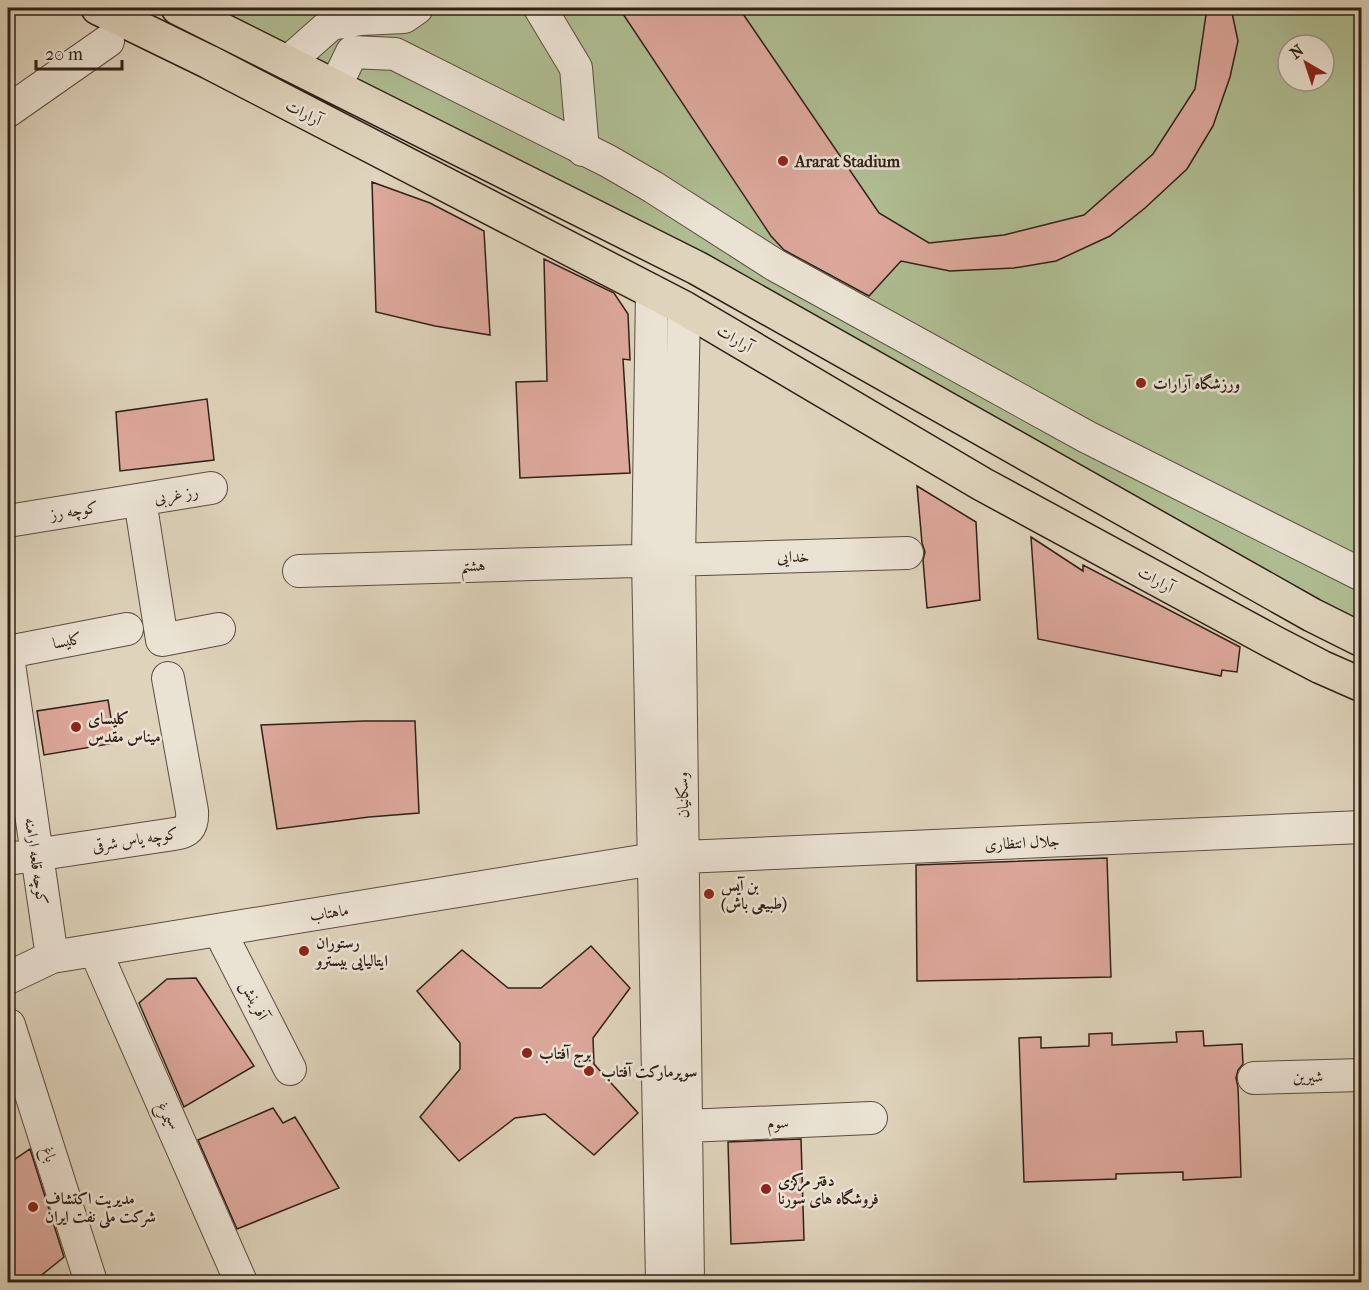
<svg xmlns="http://www.w3.org/2000/svg" width="1369" height="1290" font-family="'IM FELL French Canon',Amiri,serif">
<style>
.green{fill:#afbd92;stroke:#706e54;stroke-width:1.5;fill-rule:evenodd}
.building{fill:#dda89c;stroke:#302017;stroke-width:1.5}
.lines{fill:none;stroke-linecap:round;stroke-linejoin:round}
.minor-casing{stroke:#5c4d40;stroke-width:34}
.major-casing{stroke:#302017;stroke-width:36}
.minor{stroke:#eae2d3;stroke-width:32}
.major{stroke:#ded3bb;stroke-width:33}
.poi-dot{fill:#8f2418;stroke:#eae2d3;stroke-width:2}
.labels{text-anchor:middle;stroke-width:5;stroke-linejoin:round;paint-order:stroke}
.street-label{font-size:16px;fill:#302017;stroke:#eae2d3}
.poi-label{font-size:16px;font-weight:bold;fill:#302017;stroke:#eae2d3;text-anchor:start}
</style>
<rect width="100%" height="100%" fill="#ded3bb"/>
<filter id="stains"><feTurbulence type="fractalNoise" baseFrequency=".00333" numOctaves="4"/><feColorMatrix values="0 0 0 0 .2 0 0 0 0 .09 0 0 0 0 .02 0 0 0 .5 -.17"/></filter>
<radialGradient id="worn" r=".72"><stop offset=".6" stop-color="#630" stop-opacity="0"/><stop offset="1" stop-color="#630" stop-opacity=".3"/></radialGradient>
<path class="green" d="M 216,8 L 1361,8 L 1361,626 L 640,222 ZM 1288,45 L 1324,45 L 1324,81 L 1288,81 Z"/>
<path class="building" d="M 619,8 L 739,8 L 879,213 L 929,243 L 1004,235 L 1084,215 L 1153,154 L 1195,89 L 1207,8 L 1231,8 L 1238,41 L 1230,77 L 1213,126 L 1187,169 L 1145,208 L 1110,236 L 1056,261 L 1014,268 L 950,271 L 901,261 L 869,296 L 784,250 L 771,236 Z
M 372,182 L 430,203 L 484,231 L 490,335 L 435,326 L 376,312 Z
M 544,259 L 614,293 L 628,314 L 630,360 L 623,359 L 630,473 L 520,478 L 516,382 L 547,381 Z
M 207,399 L 214,460 L 120,471 L 116,412 Z
M 917,486 L 976,522 L 980,600 L 927,608 L 923,560 L 925,552 L 922,543 Z
M 1031,537 L 1083,571 L 1083,565 L 1240,647 L 1237,672 L 1222,670 L 1221,676 L 1038,639 Z
M 108,700 L 115,743 L 44,755 L 37,711 Z
M 364,721 L 415,721 L 419,813 L 369,817 L 277,829 L 261,725 Z
M 1107,858 L 1111,977 L 917,981 L 916,865 Z
M 591,946 L 630,988 L 593,1038 L 594,1064 L 638,1113 L 594,1155 L 545,1114 L 515,1118 L 459,1161 L 420,1117 L 460,1069 L 460,1043 L 417,991 L 462,950 L 508,988 L 541,988 Z
M 196,978 L 254,1066 L 184,1107 L 139,1003 L 167,979 Z
M 1203,1031 L 1204,1046 L 1242,1044 L 1243,1064 L 1238,1070 L 1236,1078 L 1238,1087 L 1241,1177 L 1183,1180 L 1183,1172 L 1116,1174 L 1116,1179 L 1024,1182 L 1019,1038 L 1041,1037 L 1041,1048 L 1089,1046 L 1089,1034 L 1112,1033 L 1112,1045 L 1177,1042 L 1176,1032 Z
M 273,1108 L 283,1123 L 295,1117 L 339,1188 L 237,1229 L 198,1140 Z
M 801,1139 L 804,1240 L 731,1244 L 728,1142 Z
M 30,1149 L 64,1257 L 33,1282 L 8,1282 L 8,1164 Z"/>
<g class="lines">
<g class="minor-casing">
<path id="minor" d="M 540,8 L 576,68 L 583,150
M 287,63 L 331,24 L 361,19 L 404,17 L 417,8
M 336,85 L 352,52 L 395,54 L 608,161 L 653,187 L 775,265 L 1087,437 L 1362,575
M 8,111 L 108,41
M 652,291 L 648,559 L 662,1282
M 684,308 L 679,559 L 688,1282
M 140,500 L 162,640 L 219,629
M 8,521 L 211,488
M 299,571 L 907,553
M 8,652 L 127,629
M 8,657 L 52,957
M 683,857 L 1362,827
M 8,859 L 174,834 C 189,832 193,826 192,811 L 168,678
M 219,930 L 290,1069
M 95,950 L 241,1282
M 8,978 L 52,957 L 654,859
M 9,1025 L 91,1282
M 1254,1078 L 1362,1075
M 686,1126 L 871,1118"/>
</g>
<g class="major-casing">
<path id="major" d="M 98,8 L 209,62 L 684,308 L 982,484 L 1273,642 L 1321,667 L 1362,685
M 178,8 L 697,268 L 1312,615 L 1362,640"/>
</g>
<use href="#minor" class="minor"/>
<use href="#major" class="major"/>
</g>
<g class="poi-dot">
<circle cx="783" cy="161" r="6"/>
<circle cx="1141" cy="383" r="6"/>
<circle cx="76" cy="727" r="6"/>
<circle cx="709" cy="894" r="6"/>
<circle cx="304" cy="951" r="6"/>
<circle cx="527" cy="1053" r="6"/>
<circle cx="589" cy="1071" r="6"/>
<circle cx="766" cy="1189" r="6"/>
<circle cx="33" cy="1207" r="6"/>
</g>
<g class="labels">
<g class="street-label">
<text transform="translate(304 112) rotate(27)" y="6">آرارات</text>
<text transform="translate(735 338) rotate(31)" y="6">آرارات</text>
<text transform="translate(176 494) rotate(-9)" y="6">رز غربی</text>
<text transform="translate(74 510) rotate(-9)" y="6">کوچه رز</text>
<text transform="translate(793 556) rotate(-1)" y="6">خدایی</text>
<text transform="translate(473 565) rotate(-2)" y="6">هشتم</text>
<text transform="translate(1156 579) rotate(29)" y="6">آرارات</text>
<text transform="translate(67 640) rotate(-11)" y="6">کلیسا</text>
<text transform="translate(682 795) rotate(-91)" y="6">وسکانیان</text>
<text transform="translate(135 839) rotate(-9)" y="6">کوچه یاس شرقی</text>
<text transform="translate(1022 842) rotate(-3)" y="6">جلال انتظاری</text>
<text transform="translate(37 861) rotate(82)" y="6">کوچه قلعه ارامنه</text>
<text transform="translate(329 912) rotate(-9)" y="6">ماهتاب</text>
<text transform="translate(255 1000) rotate(63)" y="6">آفرینش</text>
<text transform="translate(1308 1076) rotate(-1)" y="6">شیرین</text>
<text transform="translate(168 1116) rotate(66)" y="6">سیمرغ</text>
<text transform="translate(778 1122) rotate(-2)" y="6">سوم</text>
<text transform="translate(50 1154) rotate(72)" y="6">باغ</text>
</g>
<g class="poi-label">
<text x="795" y="167">Ararat Stadium</text>
<text x="1153" y="389">ورزشگاه آرارات</text>
<text x="88" y="724">کلیسای<tspan x="88" dy="18">میناس مقدس</tspan></text>
<text x="721" y="891">بن آیس<tspan x="721" dy="18">(طبیعی باش)</tspan></text>
<text x="316" y="948">رستوران<tspan x="316" dy="18">ایتالیایی بیسترو</tspan></text>
<text x="539" y="1059">برج آفتاب</text>
<text x="601" y="1077">سوپرمارکت آفتاب</text>
<text x="778" y="1186">دفتر مرکزی<tspan x="778" dy="18">فروشگاه های سورنا</tspan></text>
<text x="45" y="1204">مدیریت اکتشاف<tspan x="45" dy="18">شرکت ملی نفت ایران</tspan></text>
</g>
</g>
<rect width="1369" height="1290" fill="none" stroke="#ded3bb" stroke-width="30"/>
<rect x="9" y="9" width="1351" height="1272" fill="none" stroke="#302017" stroke-width="3"/>
<rect x="15" y="15" width="1339" height="1260" fill="none" stroke="#302017" stroke-width="1.5"/>
<g transform="translate(1306 63) rotate(321)"><circle r="28" fill="#eae2d3" stroke="#a09488" stroke-width="1.5"/>
<path d="M0-4.5L10 22L0 15L-10 22Z" fill="#8f2418"/>
<text y="-9" font-size="16" font-weight="bold" text-anchor="middle" fill="#302017">N</text>
</g>
<path d="M36 60v9h86v-9" fill="none" stroke="#302017" stroke-width="3"/>
<text x="45" y="60" font-size="18" fill="#302017" stroke="#eae2d3" stroke-width="4.5" paint-order="stroke">20 m</text>
<rect width="100%" height="100%" filter="url(#stains)"/>
<rect width="100%" height="100%" fill="url(#worn)"/>
</svg>
